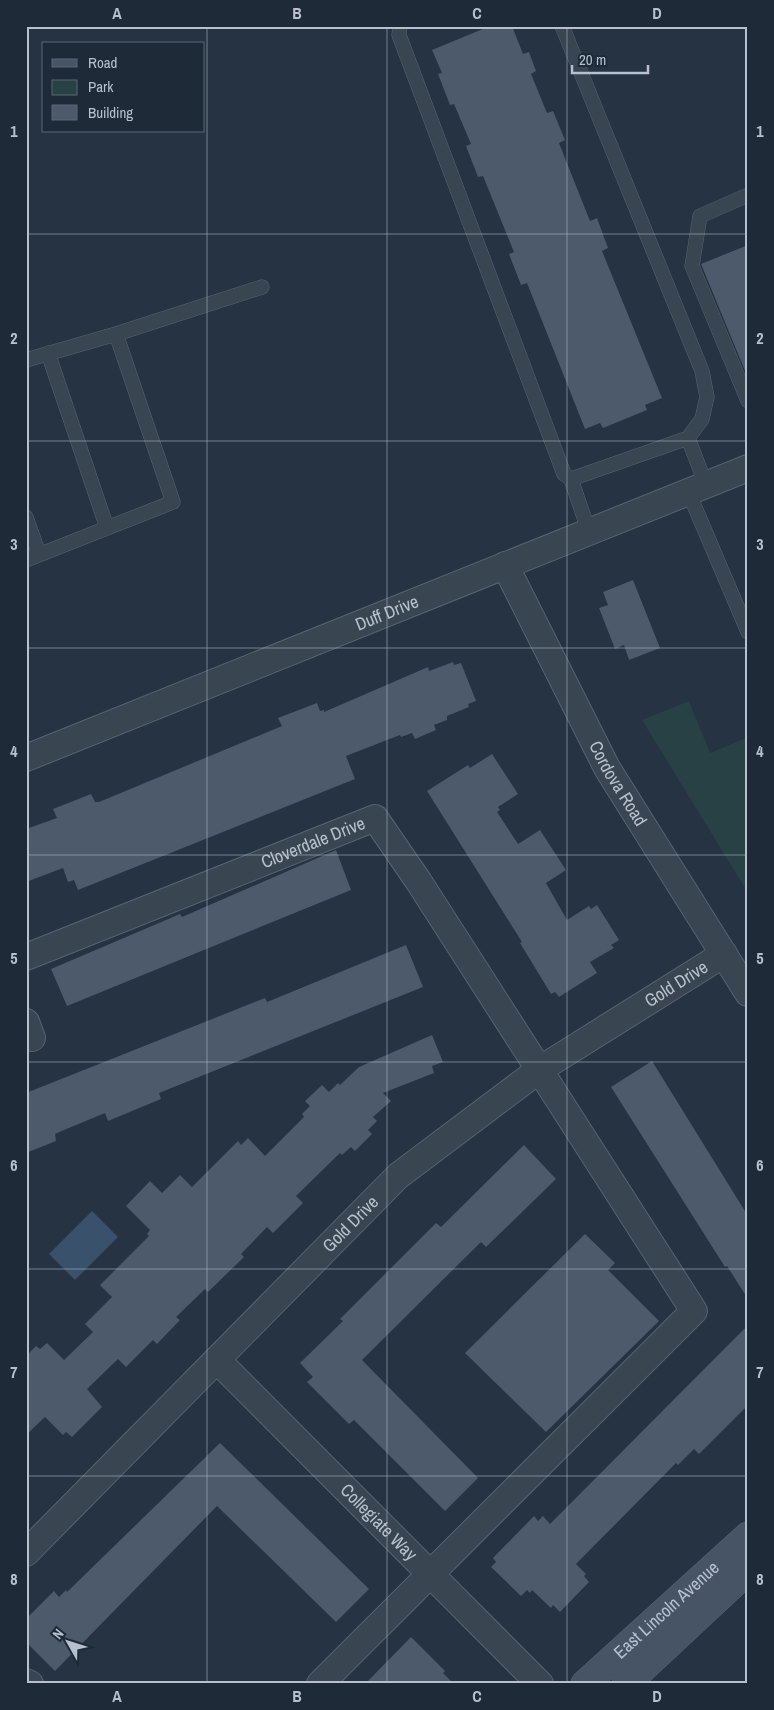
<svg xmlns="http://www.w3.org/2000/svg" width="774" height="1710" font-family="'Archivo Narrow',sans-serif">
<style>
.green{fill:#274144}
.water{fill:#3a516c}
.building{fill:#4c5a6c}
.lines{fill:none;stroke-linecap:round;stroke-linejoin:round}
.lane-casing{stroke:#586370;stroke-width:15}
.street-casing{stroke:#586370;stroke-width:28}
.secondary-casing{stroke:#586370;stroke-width:29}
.lane{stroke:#3a4552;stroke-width:14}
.street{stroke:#3a4552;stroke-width:26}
.secondary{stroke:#475466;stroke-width:28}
.grid{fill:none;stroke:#b7c0cc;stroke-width:1;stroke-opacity:0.55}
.labels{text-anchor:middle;stroke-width:4;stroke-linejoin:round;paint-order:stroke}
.street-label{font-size:18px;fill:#b7c0cc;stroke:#1e2a38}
.neatline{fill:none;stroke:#b7c0cc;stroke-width:2}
.grid-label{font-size:16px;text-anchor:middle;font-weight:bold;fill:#b7c0cc}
</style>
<rect width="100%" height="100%" fill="#253343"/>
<path class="green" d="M 689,701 L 710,753 L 748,737 L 748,893 L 642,720 Z"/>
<path class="water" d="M 92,1211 L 118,1237 L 75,1280 L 49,1254 Z"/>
<path class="building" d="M 490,26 L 512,26 L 523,54 L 529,52 L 536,71 L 531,74 L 547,113 L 553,111 L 565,140 L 559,143 L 590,221 L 597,218 L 608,248 L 602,251 L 662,398 L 645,405 L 647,410 L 603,428 L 600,423 L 585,429 L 527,283 L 521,285 L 509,254 L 514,252 L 483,176 L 478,177 L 466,146 L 471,144 L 454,104 L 450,105 L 438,74 L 442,73 L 432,50 Z
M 748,245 L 748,378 L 701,264 Z
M 633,580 L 660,648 L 629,660 L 624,645 L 615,649 L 599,608 L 608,605 L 603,592 Z
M 453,662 L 454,665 L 461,663 L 476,701 L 468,704 L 469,707 L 447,716 L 447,720 L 434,725 L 436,730 L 415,739 L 412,733 L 401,737 L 400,735 L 346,756 L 355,779 L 78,890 L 74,880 L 68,882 L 63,868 L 26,882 L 26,829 L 57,818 L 53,809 L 91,794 L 95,802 L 99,802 L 282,726 L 278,718 L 317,703 L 320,711 L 324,710 L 324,712 L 428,667 L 429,671 Z
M 492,754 L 518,794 L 498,807 L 500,810 L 497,812 L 518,844 L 540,830 L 566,870 L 546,883 L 567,920 L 589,906 L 591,909 L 597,905 L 619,940 L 611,945 L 614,948 L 590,962 L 597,973 L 559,997 L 555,992 L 551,994 L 520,943 L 522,942 L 427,791 L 468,765 L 470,768 Z
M 336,850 L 351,890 L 67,1006 L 51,969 L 180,914 L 182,917 Z
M 406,945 L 423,987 L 159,1093 L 161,1099 L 108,1121 L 105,1113 L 64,1130 L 55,1134 L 56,1141 L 26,1153 L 26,1093 L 265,998 L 267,1002 Z
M 432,1035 L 443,1062 L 432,1066 L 434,1073 L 383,1093 L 391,1101 L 373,1117 L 377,1121 L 368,1130 L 372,1134 L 355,1151 L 351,1147 L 342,1155 L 340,1153 L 296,1196 L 303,1203 L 273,1233 L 267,1227 L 241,1254 L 244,1257 L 208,1292 L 205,1289 L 176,1317 L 180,1320 L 157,1344 L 153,1340 L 126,1367 L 118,1359 L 87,1389 L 102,1407 L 72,1437 L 66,1432 L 63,1435 L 45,1417 L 26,1435 L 26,1356 L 36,1346 L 40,1349 L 47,1343 L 64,1360 L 93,1332 L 85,1324 L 112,1297 L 100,1285 L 149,1236 L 147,1234 L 150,1230 L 126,1206 L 150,1181 L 162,1193 L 180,1175 L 192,1187 L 238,1141 L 241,1145 L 248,1138 L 265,1156 L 304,1117 L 302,1114 L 310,1106 L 305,1101 L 322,1085 L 329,1092 L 338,1083 L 340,1085 L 359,1067 Z
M 652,1061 L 748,1216 L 748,1299 L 727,1266 L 725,1267 L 611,1087 Z
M 524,1145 L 556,1179 L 486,1247 L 481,1242 L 362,1360 L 478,1478 L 445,1511 L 354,1420 L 349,1424 L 307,1382 L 313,1377 L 300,1363 L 343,1321 L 340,1319 L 436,1223 L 441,1227 Z
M 585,1234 L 615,1263 L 608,1270 L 659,1321 L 546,1432 L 465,1353 Z
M 748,1325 L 748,1405 L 699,1454 L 694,1449 L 678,1465 L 676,1463 L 576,1564 L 586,1574 L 584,1576 L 589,1582 L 560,1612 L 553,1605 L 551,1608 L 532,1590 L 530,1593 L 527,1590 L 521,1596 L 491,1567 L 496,1562 L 493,1558 L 534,1516 L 538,1521 L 543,1516 L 550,1524 Z
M 220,1443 L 369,1589 L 336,1622 L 217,1506 L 55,1671 L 26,1642 L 26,1619 L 54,1591 L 59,1597 L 66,1590 L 67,1592 Z
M 411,1637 L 445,1671 L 443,1673 L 454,1684 L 365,1684 Z"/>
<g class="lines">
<g class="lane-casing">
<path id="lane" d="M 400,26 L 399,35 L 564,474 L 571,479 L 688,438 L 702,419 L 707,397 L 702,371 L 562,26
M 748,195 L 700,216 L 692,266 L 748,401
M 116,334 L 262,287
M 48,353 L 107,528
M 26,360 L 116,334 L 173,502 L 26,560
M 688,438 L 706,485
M 571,479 L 589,532
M 688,491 L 748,632
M 26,517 L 39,554"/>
</g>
<g class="street-casing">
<g id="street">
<path id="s1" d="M 505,565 L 607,768 L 748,993"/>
<path id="s2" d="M 26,758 L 748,468"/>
<path id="s3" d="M 26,957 L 375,818 L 419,882 L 694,1311 L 320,1684"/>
<path d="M 26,1022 L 32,1038"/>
<path id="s4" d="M 217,1360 L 540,1684"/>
<path id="s5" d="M 26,1553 L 398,1176 L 539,1070 L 724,954"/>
<path d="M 26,1682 L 30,1684"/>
</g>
</g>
<g class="secondary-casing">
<g id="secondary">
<path id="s6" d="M 585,1684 L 748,1536"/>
<path d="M 626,1684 L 748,1570"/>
</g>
</g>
<use href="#lane" class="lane"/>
<use href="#street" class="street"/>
<use href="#secondary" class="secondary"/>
</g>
<path class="grid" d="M 207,26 L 207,1684M 387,26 L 387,1684M 567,26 L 567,1684M 26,234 L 748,234M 26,441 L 748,441M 26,648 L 748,648M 26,855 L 748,855M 26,1062 L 748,1062M 26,1269 L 748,1269M 26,1476 L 748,1476"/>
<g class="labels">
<g class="street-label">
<text dy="6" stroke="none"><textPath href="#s2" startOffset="389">Duff Drive</textPath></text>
<text dy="6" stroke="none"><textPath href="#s1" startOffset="246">Cordova Road</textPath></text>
<text dy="6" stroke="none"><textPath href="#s3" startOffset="309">Cloverdale Drive</textPath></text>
<text dy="6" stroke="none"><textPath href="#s5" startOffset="868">Gold Drive</textPath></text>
<text dy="6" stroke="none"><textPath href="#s5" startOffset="462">Gold Drive</textPath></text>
<text dy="6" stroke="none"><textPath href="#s4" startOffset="229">Collegiate Way</textPath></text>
<text dy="6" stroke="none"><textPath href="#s6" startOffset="110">East Lincoln Avenue</textPath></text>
</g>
</g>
<rect width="774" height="1710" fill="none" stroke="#1e2a38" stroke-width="55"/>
<rect x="42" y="42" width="162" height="90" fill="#1e2a38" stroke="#5b6673"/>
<rect x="52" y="59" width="25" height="8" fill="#475466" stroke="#5b6673"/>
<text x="88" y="68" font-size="15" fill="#b7c0cc">Road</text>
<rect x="52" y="80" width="25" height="15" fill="#274144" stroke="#5b6673"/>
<text x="88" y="92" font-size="15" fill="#b7c0cc">Park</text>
<rect x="52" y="105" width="25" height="15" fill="#4c5a6c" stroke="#5b6673"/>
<text x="88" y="118" font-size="15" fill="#b7c0cc">Building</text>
<g transform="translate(68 1642) rotate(309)" stroke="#1e2a38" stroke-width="4" paint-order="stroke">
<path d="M0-4L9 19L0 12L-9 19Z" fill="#b7c0cc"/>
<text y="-8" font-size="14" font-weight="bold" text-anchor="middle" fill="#b7c0cc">N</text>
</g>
<path d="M572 65v8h76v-8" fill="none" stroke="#b7c0cc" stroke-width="2.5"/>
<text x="579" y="65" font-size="15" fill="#b7c0cc" stroke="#1e2a38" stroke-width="4" paint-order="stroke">20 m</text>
<rect x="28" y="28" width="718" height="1654" class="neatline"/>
<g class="grid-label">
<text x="117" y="19">A</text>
<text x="297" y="19">B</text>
<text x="477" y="19">C</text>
<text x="657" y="19">D</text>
<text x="14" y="137">1</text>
<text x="760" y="137">1</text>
<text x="14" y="344">2</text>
<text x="760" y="344">2</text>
<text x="14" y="550">3</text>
<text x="760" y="550">3</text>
<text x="14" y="757">4</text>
<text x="760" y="757">4</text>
<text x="14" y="964">5</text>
<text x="760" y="964">5</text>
<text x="14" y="1171">6</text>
<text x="760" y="1171">6</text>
<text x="14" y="1378">7</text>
<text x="760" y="1378">7</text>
<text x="14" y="1585">8</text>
<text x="760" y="1585">8</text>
<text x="117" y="1702">A</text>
<text x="297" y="1702">B</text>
<text x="477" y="1702">C</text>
<text x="657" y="1702">D</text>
</g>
</svg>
